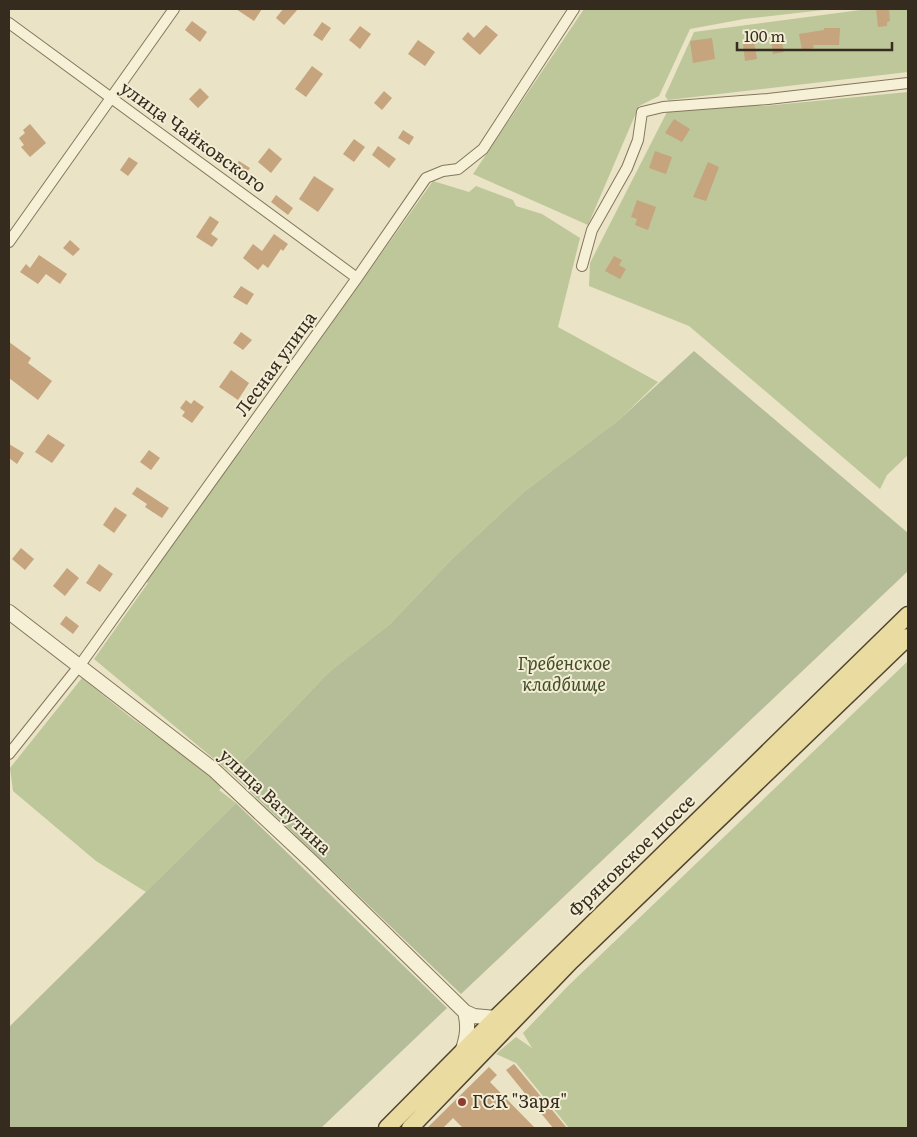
<svg xmlns="http://www.w3.org/2000/svg" width="917" height="1137" font-family="Literata,serif">
<style>
.green{fill:#bdc79a}
.cemetery{fill:#b4bd98}
.building{fill:#c5a47e}
.lines{fill:none;stroke-linecap:round;stroke-linejoin:round}
.minor-casing{stroke:#83765d;stroke-width:12}
.tertiary-casing{stroke:#83765d;stroke-width:16}
.primary-casing{stroke:#514430;stroke-width:19}
.minor{stroke:#f6f0d7;stroke-width:10}
.tertiary{stroke:#f6f0d7;stroke-width:14}
.primary{stroke:#eadba0;stroke-width:16}
.poi-dot{fill:#8d3c32;stroke:#f2edd4;stroke-width:2}
.labels{text-anchor:middle;stroke-width:4;stroke-linejoin:round;paint-order:stroke}
.street-label{font-size:18px;fill:#352c1f;stroke:#f2edd4}
.park-label{font-size:18px;font-style:italic;fill:#414f28;stroke:#f2edd4}
.poi-label{font-size:18px;fill:#352c1f;stroke:#f2edd4;text-anchor:start}
</style>
<rect width="100%" height="100%" fill="#eae3c5"/>
<path class="green" d="M 584,9 L 832,9 L 744,19 L 690,29 L 659,96 L 639,106 L 588,225 L 473,174 Z
M 868,9 L 908,9 L 908,72 L 668,100 L 665,96 L 694,32 Z
M 908,92 L 908,455 L 887,475 L 880,489 L 689,326 L 589,286 L 590,263 L 667,112 L 740,104 L 764,106 Z
M 433,181 L 469,192 L 476,186 L 513,200 L 516,206 L 542,214 L 580,238 L 558,327 L 658,382 L 620,419 L 525,491 L 452,559 L 390,624 L 329,672 L 232,774 L 94,659 L 148,583 L 146,582 L 147,577 L 239,449 L 242,450 L 341,310 L 341,305 L 356,283 L 359,285 Z
M 908,661 L 908,1128 L 569,1128 L 516,1063 L 496,1054 L 516,1037 L 532,1048 L 523,1033 L 568,986 Z
M 82,678 L 129,716 L 224,785 L 219,790 L 236,803 L 146,892 L 96,861 L 13,791 L 10,768 Z"/>
<path class="cemetery" d="M 694,351 L 908,533 L 908,571 L 461,994 L 232,774 L 329,672 L 390,624 L 452,559 L 525,491 L 620,419 Z
M 236,803 L 447,1008 L 321,1128 L 9,1128 L 9,1027 Z"/>
<path class="building" d="M 236,9 L 262,9 L 254,21 Z
M 283,9 L 298,9 L 284,25 L 276,18 Z
M 876,9 L 889,9 L 890,21 L 887,22 L 887,26 L 878,27 Z
M 192,21 L 207,32 L 200,42 L 185,30 Z
M 322,22 L 331,28 L 322,41 L 313,35 Z
M 486,25 L 498,35 L 480,55 L 462,39 L 468,32 L 474,38 Z
M 360,26 L 371,34 L 360,49 L 349,40 Z
M 824,28 L 840,28 L 839,45 L 813,45 L 814,48 L 802,50 L 799,34 L 824,30 Z
M 712,38 L 715,59 L 693,63 L 690,41 Z
M 781,38 L 784,52 L 773,54 L 771,40 Z
M 418,40 L 435,52 L 425,66 L 408,54 Z
M 754,42 L 757,59 L 745,61 L 743,44 Z
M 312,66 L 323,74 L 306,97 L 295,89 Z
M 200,88 L 209,97 L 198,108 L 189,99 Z
M 384,91 L 392,98 L 382,110 L 374,103 Z
M 674,119 L 690,129 L 682,142 L 665,133 Z
M 30,124 L 46,143 L 30,157 L 21,147 L 24,145 L 19,138 L 25,133 L 23,130 Z
M 403,130 L 414,137 L 409,145 L 398,138 Z
M 354,139 L 365,147 L 354,162 L 343,154 Z
M 378,146 L 396,159 L 389,168 L 372,155 Z
M 269,148 L 282,159 L 271,173 L 258,162 Z
M 655,151 L 672,157 L 666,174 L 649,168 Z
M 129,157 L 138,163 L 128,176 L 120,170 Z
M 239,161 L 250,168 L 241,181 L 230,173 Z
M 708,162 L 719,167 L 706,201 L 693,197 Z
M 314,176 L 334,189 L 318,212 L 299,199 Z
M 276,195 L 293,208 L 288,215 L 271,202 Z
M 637,200 L 656,207 L 648,230 L 635,225 L 637,219 L 631,217 Z
M 210,216 L 219,222 L 211,234 L 218,239 L 212,247 L 196,237 Z
M 274,234 L 288,244 L 283,251 L 281,249 L 268,268 L 263,264 L 258,270 L 243,258 L 253,244 L 262,251 Z
M 70,240 L 80,249 L 73,256 L 63,248 Z
M 39,255 L 67,274 L 60,284 L 46,274 L 38,284 L 20,272 L 26,264 L 30,268 Z
M 614,256 L 622,260 L 619,265 L 626,269 L 620,279 L 605,271 Z
M 241,286 L 254,294 L 247,305 L 233,297 Z
M 241,332 L 252,340 L 243,350 L 233,343 Z
M 9,342 L 31,358 L 28,363 L 52,381 L 38,400 L 9,378 Z
M 231,370 L 249,383 L 238,400 L 219,387 Z
M 186,400 L 191,404 L 194,400 L 204,407 L 192,423 L 182,416 L 185,412 L 180,408 Z
M 48,434 L 65,445 L 52,463 L 35,452 Z
M 9,444 L 24,453 L 17,464 L 9,458 Z
M 149,450 L 160,458 L 151,470 L 140,462 Z
M 137,487 L 169,508 L 162,518 L 145,507 L 147,504 L 132,494 Z
M 115,507 L 127,515 L 114,533 L 103,525 Z
M 21,548 L 34,559 L 25,570 L 12,559 Z
M 99,564 L 113,574 L 100,592 L 86,583 Z
M 67,568 L 79,578 L 65,596 L 53,586 Z
M 66,616 L 79,626 L 73,634 L 60,624 Z
M 514,1064 L 567,1128 L 553,1128 L 506,1070 Z
M 489,1067 L 497,1075 L 490,1082 L 535,1128 L 463,1128 L 453,1118 L 443,1128 L 427,1128 Z"/>
<g class="lines">
<g class="minor-casing">
<path id="minor" d="M 9,23 L 357,278
M 9,242 L 174,9
M 582,266 L 592,230 L 627,168 L 638,140 L 642,112 L 663,107 L 768,99 L 908,83
M 9,754 L 80,665 L 357,278 L 426,178 L 443,171 L 458,169 L 483,149 L 574,9"/>
</g>
<g class="tertiary-casing">
<path id="tertiary" d="M 9,612 L 214,770 L 312,862 L 465,1012 C 469,1027 467,1038 462,1052
M 465,1012 L 474,1016 L 496,1018"/>
</g>
<g class="primary-casing">
<path id="primary" d="M 387,1128 L 496,1018 L 908,615
M 410,1128 L 570,962 L 908,637"/>
</g>
<use href="#minor" class="minor"/>
<use href="#tertiary" class="tertiary"/>
<use href="#primary" class="primary"/>
</g>
<circle class="poi-dot" cx="462" cy="1102" r="5"/>
<g class="labels">
<g class="street-label">
<text transform="translate(193 137) rotate(36)" y="6">улица Чайковского</text>
<text transform="translate(276 364) rotate(-54)" y="6">Лесная улица</text>
<text transform="translate(275 802) rotate(43)" y="6">улица Ватутина</text>
<text transform="translate(632 856) rotate(-44)" y="6">Фряновское шоссе</text>
</g>
<g class="park-label">
<text x="564" y="670">Гребенское<tspan x="564" dy="21">кладбище</tspan></text>
</g>
<g class="poi-label">
<text x="472" y="1108">ГСК "Заря"</text>
</g>
</g>
<rect width="917" height="1137" fill="none" stroke="#352c1f" stroke-width="20"/>
<path d="M737 42v8h155v-8" fill="none" stroke="#352c1f" stroke-width="2.5"/>
<text x="744" y="42" font-size="15" fill="#352c1f" stroke="#f2edd4" stroke-width="4" paint-order="stroke">100 m</text>
</svg>
